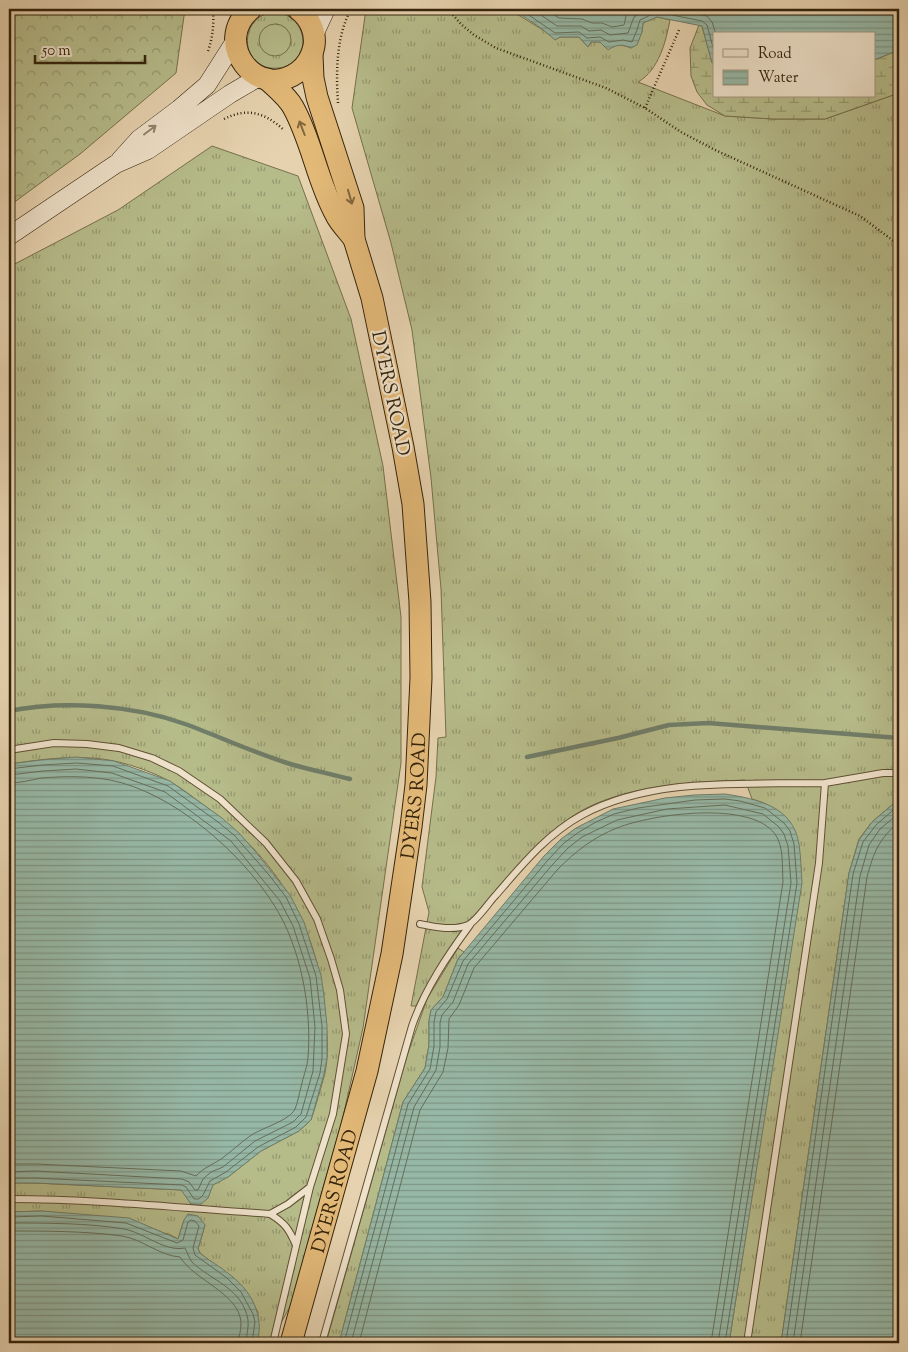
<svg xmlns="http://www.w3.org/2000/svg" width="908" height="1352" font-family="'Sorts Mill Goudy',serif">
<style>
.grass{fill:url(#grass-tufts);stroke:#76704b;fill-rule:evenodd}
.forest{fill:url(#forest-crowns);stroke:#76704b}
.wetland{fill:url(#wetland-marsh);stroke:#76704b}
.garden{fill:#b6bb8a;stroke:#76704b}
.water{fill:url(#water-rules);stroke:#707d68}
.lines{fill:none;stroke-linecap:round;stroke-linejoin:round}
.shore{stroke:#666e59;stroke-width:1}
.stream{stroke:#707d68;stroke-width:4.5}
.service-casing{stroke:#615035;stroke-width:8}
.secondary-casing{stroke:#35240c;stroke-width:19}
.trunk-casing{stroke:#35240c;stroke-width:23}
.path{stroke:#35240c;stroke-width:2.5;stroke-dasharray:1 2.5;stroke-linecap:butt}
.service{stroke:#efe2cb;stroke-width:6}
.secondary{stroke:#efe2cb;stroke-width:18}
.trunk{stroke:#e3b978;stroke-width:21}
.oneway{stroke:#83673d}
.oneway2{stroke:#92836c}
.labels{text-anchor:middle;stroke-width:4.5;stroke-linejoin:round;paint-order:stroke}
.street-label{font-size:19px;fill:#35240c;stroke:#efe2cb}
</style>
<defs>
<pattern id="grass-tufts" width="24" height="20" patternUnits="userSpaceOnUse" patternTransform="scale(1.25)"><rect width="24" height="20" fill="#b6bb8a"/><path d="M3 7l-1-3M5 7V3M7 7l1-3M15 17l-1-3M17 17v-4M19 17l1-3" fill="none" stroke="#95986f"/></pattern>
<pattern id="forest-crowns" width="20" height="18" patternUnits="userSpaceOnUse" patternTransform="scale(1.25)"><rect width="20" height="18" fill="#b6bb8a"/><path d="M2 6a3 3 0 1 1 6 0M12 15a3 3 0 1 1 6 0" fill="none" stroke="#95986f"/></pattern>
<pattern id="wetland-marsh" width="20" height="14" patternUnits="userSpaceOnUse" patternTransform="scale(1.25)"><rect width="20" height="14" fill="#b6bb8a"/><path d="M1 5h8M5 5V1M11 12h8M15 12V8" fill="none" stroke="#95986f"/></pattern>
<pattern id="water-rules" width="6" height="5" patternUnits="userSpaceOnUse" patternTransform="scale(1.25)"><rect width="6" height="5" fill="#97b8a6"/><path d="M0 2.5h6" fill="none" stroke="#7c9586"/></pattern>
</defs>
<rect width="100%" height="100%" fill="#e6d2af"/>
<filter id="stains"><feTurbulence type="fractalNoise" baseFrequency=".004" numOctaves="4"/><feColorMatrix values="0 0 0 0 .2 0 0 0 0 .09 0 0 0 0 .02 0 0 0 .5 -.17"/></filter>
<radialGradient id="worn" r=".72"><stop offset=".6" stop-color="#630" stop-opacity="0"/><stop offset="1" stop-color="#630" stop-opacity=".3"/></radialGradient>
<path class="grass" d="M 366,9 L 499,9 L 501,11 L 510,10 L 548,33 L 555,40 L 560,37 L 579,37 L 588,47 L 591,42 C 601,41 622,44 631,48 L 642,32 L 643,23 L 657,17 L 670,20 C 666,41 659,70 638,82 L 725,116 L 773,119 L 825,119 L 899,93 L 899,799 L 872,822 L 859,839 L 849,873 L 781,1343 L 729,1343 L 746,1232 L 787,819 C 777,809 766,803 752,799 L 745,780 C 694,782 642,784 595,804 C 558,820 532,850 506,879 C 471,919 439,958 416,1006 L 411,1006 L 429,912 L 422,887 L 436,777 L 438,738 L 446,737 L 441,589 L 431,478 L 412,330 L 391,243 L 352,108 Z
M 272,12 C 310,13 314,64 278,68 C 242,72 235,20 272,12 ZM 277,24 C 291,29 295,42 285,52 L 272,25 Z
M 212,146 L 298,176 L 351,319 L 383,466 L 401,617 L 401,763 L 363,1028 L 340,1130 L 324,1184 L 293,1301 L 270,1343 L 257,1343 L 258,1312 L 244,1289 L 200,1253 L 198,1249 L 205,1225 L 184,1220 L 178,1239 L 169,1234 L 42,1211 L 9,1212 L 9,1183 L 35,1183 L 182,1190 L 191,1204 L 208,1198 L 212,1185 L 228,1177 L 261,1151 L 299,1131 L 311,1120 C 316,1105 321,1088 325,1073 C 329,1053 327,1032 325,1012 C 318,925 276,858 205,806 C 194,798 183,789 171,782 C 155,773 133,765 114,761 C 80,754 44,759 9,764 L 9,267 L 118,210 Z
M 458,948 L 464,952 L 458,959 L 443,997 L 431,1010 L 429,1021 L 429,1045 L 425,1068 L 403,1102 L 339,1343 L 326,1343 L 407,1056 L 427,999 Z"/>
<path class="forest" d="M 9,9 L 185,9 L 176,73 L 80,154 L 9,206 Z"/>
<path class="wetland" d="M 699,25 L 702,26 L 712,62 L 714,62 L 714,96 L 874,96 L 874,60 L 899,50 L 899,93 L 825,119 L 773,119 L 725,116 L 707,105 L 697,92 L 691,76 L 690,48 Z"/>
<path class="garden" d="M259 40a16 16 0 1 1 32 0a16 16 0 1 1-32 0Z"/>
<path class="water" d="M 499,9 L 899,9 L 899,50 L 874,60 L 874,34 L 714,34 L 714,62 L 712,63 L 702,26 L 657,17 L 643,23 L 642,32 L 637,45 L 631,48 C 622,44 617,44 608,50 L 600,42 L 591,42 L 588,47 L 579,37 L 560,37 L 555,40 C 542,28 526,17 511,10 C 506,12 503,13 499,9 Z
M 76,757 L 114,761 L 170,781 L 222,818 L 239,833 L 255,851 L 290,895 L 304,922 L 311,944 L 321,975 L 324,996 L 327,1026 L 327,1058 L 324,1074 L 311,1120 L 299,1131 L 261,1151 L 228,1177 L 213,1185 L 208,1198 L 200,1205 L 191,1204 L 181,1190 L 35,1183 L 9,1183 L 9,764 L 41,760 Z
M 725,794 C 757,799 793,806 799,844 C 801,857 801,870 802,883 L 729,1343 L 339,1343 L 403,1102 L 425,1068 L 429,1045 L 429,1021 L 431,1010 L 443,997 L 458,959 L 544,856 L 561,839 L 576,828 L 613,809 L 665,798 L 694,795 Z
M 899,799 L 899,1343 L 781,1343 L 849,873 L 859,840 L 872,822 Z
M 42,1211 L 129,1218 L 178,1239 L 184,1220 L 188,1214 L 198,1216 L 205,1225 L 198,1249 L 200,1253 C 209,1261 220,1266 229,1274 C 251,1290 265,1316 257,1343 L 9,1343 L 9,1212 Z"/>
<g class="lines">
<path class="shore" d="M 520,9 L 555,33 L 579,32 L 587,38 L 600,37 L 609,42 L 623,40 L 632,42 L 637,30 L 640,20 L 657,12 L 702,21 L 707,25 L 714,51
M 532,9 L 557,26 L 581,26 L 589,31 L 601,30 L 610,35 L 628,33 L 634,17 L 648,9
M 545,9 L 559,18 L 582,19 L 592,23 L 602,23 L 612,27 L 624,25 L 626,16 L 632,9
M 673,9 L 707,16 L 712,22 L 716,34
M 9,769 L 42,765 L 77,763 L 113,766 L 168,786 L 218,822 L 235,836 L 269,875 L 286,897 L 299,924 L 316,976 L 322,1026 L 322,1058 L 320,1073 L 306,1117 L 296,1127 L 258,1147 L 226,1172 L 210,1181 L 203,1195 L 199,1199 L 194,1199 L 186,1187 L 182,1185 L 35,1178 L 9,1178
M 9,775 L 43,771 L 76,769 L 112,773 L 165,792 L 231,841 L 280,901 L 293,926 L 310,978 L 315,1027 L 313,1071 L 301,1114 L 293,1122 L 255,1141 L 223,1167 L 211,1172 L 203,1179 L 198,1190 L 195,1190 L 189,1182 L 182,1179 L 35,1171 L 9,1172
M 9,783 C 20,783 31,780 42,778 C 65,776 88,776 110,780 C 172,792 241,852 274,905 C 301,947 312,1009 308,1058 C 307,1068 303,1077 301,1087 C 299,1094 298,1102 295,1109 C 289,1121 261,1128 250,1136 C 240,1143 231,1152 221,1159 C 212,1165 203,1168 196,1176 L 181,1171 L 36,1164 L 9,1164
M 9,1217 L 42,1216 L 126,1223 L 177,1243 L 183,1240 L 188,1222 L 191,1220 L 195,1221 L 199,1226 L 193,1248 L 195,1255 L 227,1278 L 241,1292 L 253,1314 L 255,1322 L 252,1343
M 9,1223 C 46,1223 88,1223 124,1229 C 145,1233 164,1252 185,1248 C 187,1252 189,1258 192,1262 C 210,1280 243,1288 248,1320 C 249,1328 246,1336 246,1343
M 9,1231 C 46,1231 85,1231 122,1236 C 142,1239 160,1256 180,1257 C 194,1280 240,1294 241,1323 C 241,1330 239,1337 238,1343
M 344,1343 L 408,1104 L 430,1069 L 434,1046 L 434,1022 L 436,1012 L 447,999 L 463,961 L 548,860 L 564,843 L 579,832 L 596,822 L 614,814 L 638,808 L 695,800 L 725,799 L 740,801 L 765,808 L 784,823 L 790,831 L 794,844 L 797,883 L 725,1343
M 351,1343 L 414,1107 L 436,1070 L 440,1047 L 440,1023 L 442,1015 L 453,1002 L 468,964 L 553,864 L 568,848 L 582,837 L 617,820 L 667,809 L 725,805 L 763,814 L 779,827 L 784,834 L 788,846 L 791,883 L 718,1343
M 359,1343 L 420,1110 L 443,1072 L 448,1048 L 449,1019 L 459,1005 L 474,968 L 558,869 C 576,851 594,837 617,828 C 652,814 750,800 775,834 C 784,846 782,867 783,882 L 711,1343
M 786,1343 L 853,874 L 863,842 L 876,825 L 899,805
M 793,1343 L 860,876 L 869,845 L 880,829 L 899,813
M 800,1343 L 867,877 C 874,852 878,840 899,822"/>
<path class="stream" d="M 9,711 C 63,700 133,705 185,724 C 218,736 250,751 284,762 C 305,769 328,773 350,779
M 527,757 L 618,738 L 669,725 L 708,723 L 899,738"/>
<g class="service-casing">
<path id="service" d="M 9,750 L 54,743 L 87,744 L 119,748 L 152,758 L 179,771 L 220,799 L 266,843 L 296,881 L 317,919 L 331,959 L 340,990 L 346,1034 L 333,1114 L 310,1187 L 273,1343
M 825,783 L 883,773 L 899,773
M 420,924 C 435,927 453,931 468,925 C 477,921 489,902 496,895 C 522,865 547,834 582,815 C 654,776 746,785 825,783 L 819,863 L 747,1343
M 9,1199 C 96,1199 183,1208 270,1214 L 288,1204 L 310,1187
M 270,1214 C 285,1223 289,1229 296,1245
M 322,1343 L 412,1026 C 425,989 447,956 470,925"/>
</g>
<g class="secondary-casing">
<path id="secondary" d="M 314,35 L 326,9
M 120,160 L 139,139 L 179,109 L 207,85 L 235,41
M 9,236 L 116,164 L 148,150 L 230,94 L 259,77"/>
</g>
<g class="trunk-casing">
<g id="trunk">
<path d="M 251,9 C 211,42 257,102 298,72 C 306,66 312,56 314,46 C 316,32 310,18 298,9"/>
<path d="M 267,79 C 276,88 287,96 293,107 C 312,141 317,181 336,215 C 340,223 348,231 354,239"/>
<path id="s1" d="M 291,1343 L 367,1071 L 392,954 L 411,827 L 416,785 L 421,678 L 420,602 L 413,504 L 403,447 L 372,298 L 354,239 L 353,208 L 317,97 L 313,78 L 312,55"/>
</g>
</g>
<path class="path" d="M 449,9 L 452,14 L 462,25 L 474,35 L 496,48 L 606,88 L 645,108 L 681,132 L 715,150 L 860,216 L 899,245
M 208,51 C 213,37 214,23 213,9
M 338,103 C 336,72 336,37 351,9
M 645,108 L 679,30
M 224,119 C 248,107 265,113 284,130"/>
<use href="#service" class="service"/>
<use href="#secondary" class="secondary"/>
<use href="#trunk" class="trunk"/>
</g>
<defs><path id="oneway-shaft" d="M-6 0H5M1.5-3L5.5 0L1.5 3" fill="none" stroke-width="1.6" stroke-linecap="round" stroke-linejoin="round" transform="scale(1.25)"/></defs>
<g class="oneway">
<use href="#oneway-shaft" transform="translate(302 128) rotate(-111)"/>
<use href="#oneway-shaft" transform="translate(350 197) rotate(74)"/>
</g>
<use class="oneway2" href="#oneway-shaft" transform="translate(150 130) rotate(-37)"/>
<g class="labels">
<g class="street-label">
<text transform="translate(392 393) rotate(78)" y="7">DYERS ROAD</text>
<text dy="7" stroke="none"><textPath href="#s1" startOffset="562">DYERS ROAD</textPath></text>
<text dy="7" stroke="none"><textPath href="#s1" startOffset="158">DYERS ROAD</textPath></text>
</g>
</g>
<rect width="908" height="1352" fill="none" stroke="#e6d2af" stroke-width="30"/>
<rect x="10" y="10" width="888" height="1332" fill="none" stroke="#35240c" stroke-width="2.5"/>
<rect x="15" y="15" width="878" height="1322" fill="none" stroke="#35240c"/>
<rect x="713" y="32" width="162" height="65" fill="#efe2cb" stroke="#a5967f"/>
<rect x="723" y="49" width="25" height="8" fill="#efe2cb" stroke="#a5967f"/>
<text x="758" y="58" font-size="15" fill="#35240c">Road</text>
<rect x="723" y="70" width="25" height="15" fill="url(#water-rules)" stroke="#a5967f"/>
<text x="758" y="82" font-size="15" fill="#35240c">Water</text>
<path d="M35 55v8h110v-8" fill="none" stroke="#35240c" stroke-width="2.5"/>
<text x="42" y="55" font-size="15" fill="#35240c" stroke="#efe2cb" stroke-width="4" paint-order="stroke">50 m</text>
<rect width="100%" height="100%" filter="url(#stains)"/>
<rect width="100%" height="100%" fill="url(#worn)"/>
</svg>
